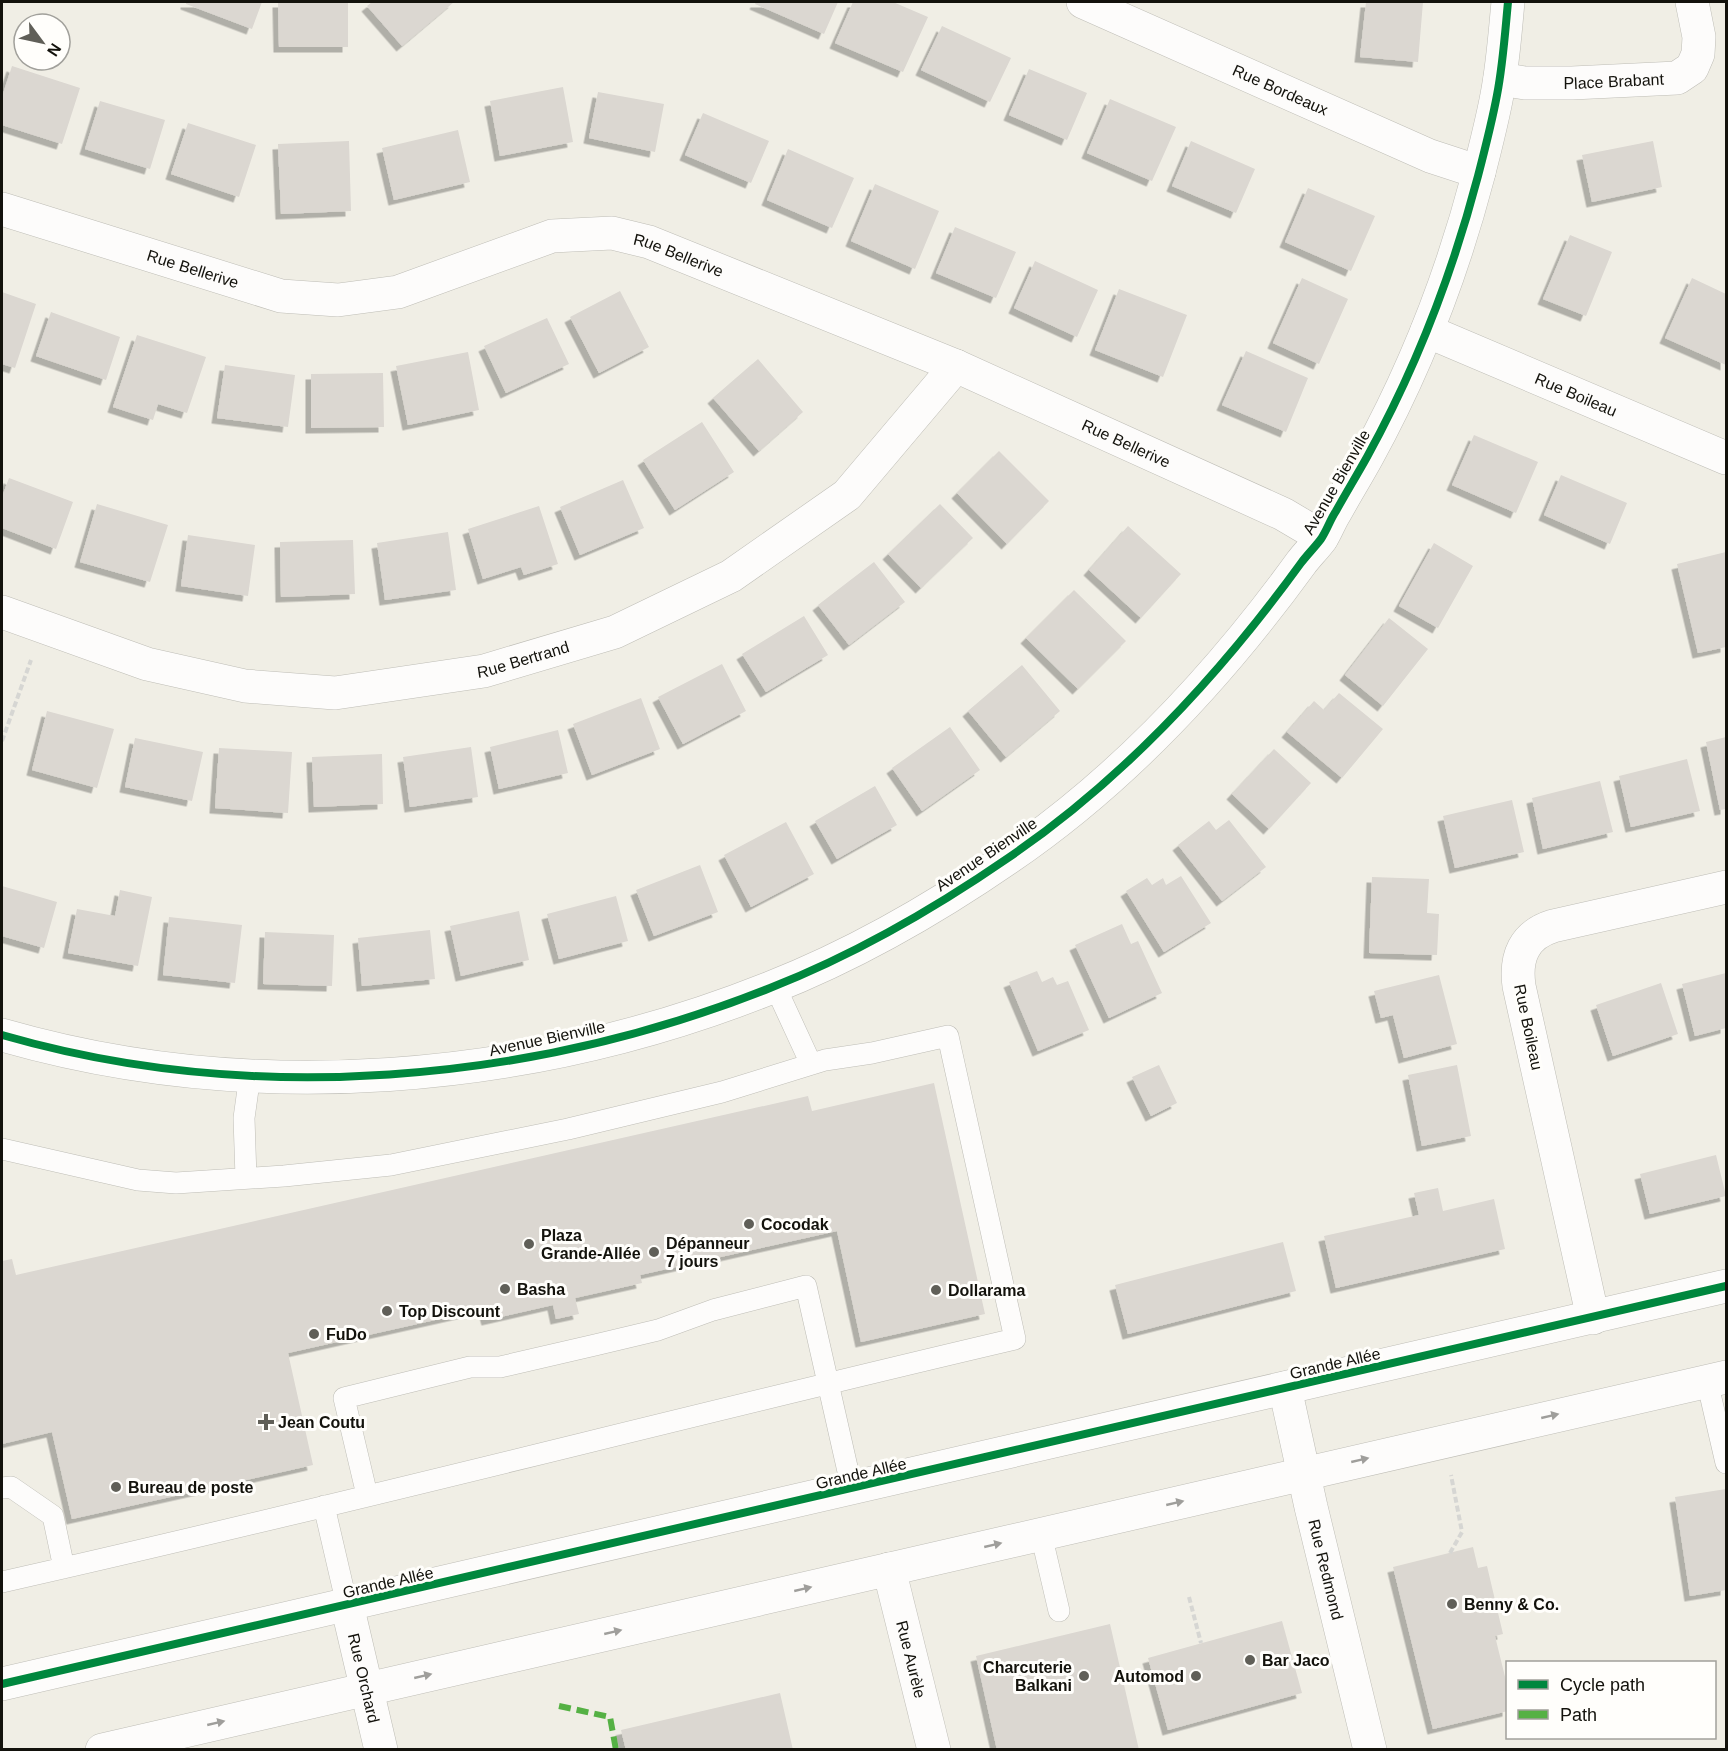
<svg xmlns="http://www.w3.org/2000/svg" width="1728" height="1751" font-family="Helvetica,sans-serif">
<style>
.building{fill:#dbd7d1;filter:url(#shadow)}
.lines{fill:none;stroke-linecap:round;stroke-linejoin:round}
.service-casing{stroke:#bebdb6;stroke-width:22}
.minor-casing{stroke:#bebdb6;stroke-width:34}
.tertiary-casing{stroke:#bebdb6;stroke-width:34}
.secondary-casing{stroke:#bebdb6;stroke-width:34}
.path{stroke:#d6d6d3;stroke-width:4;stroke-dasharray:6 3;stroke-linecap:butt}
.service{stroke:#fdfcfb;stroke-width:21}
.minor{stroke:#fdfcfb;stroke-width:33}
.tertiary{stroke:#fdfcfb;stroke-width:33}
.secondary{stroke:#fdfcfb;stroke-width:33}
.quiet{stroke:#55b144;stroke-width:6;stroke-dasharray:12 6;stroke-linecap:butt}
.cycleway-casing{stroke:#fffefb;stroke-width:11}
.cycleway{stroke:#00873e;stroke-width:8}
.oneway{fill:#9f9e9b}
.poi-dot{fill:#605f58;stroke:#fffefb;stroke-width:2}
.labels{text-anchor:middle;stroke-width:6;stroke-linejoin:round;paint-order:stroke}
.street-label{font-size:16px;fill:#13120c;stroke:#fffefb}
.poi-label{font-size:16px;font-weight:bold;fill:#13120c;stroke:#fffefb;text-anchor:start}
</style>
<defs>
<filter id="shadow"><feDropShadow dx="-5.5" dy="5.5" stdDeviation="0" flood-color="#0004"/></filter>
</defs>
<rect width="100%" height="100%" fill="#f0eee5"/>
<path class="building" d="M 186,2 L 262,2 L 252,29 L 186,4 Z
M 278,2 L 348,2 L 348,47 L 279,47 Z
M 372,2 L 454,2 L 402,46 L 367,6 Z
M 756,2 L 838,2 L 824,34 L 755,4 Z
M 853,2 L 893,2 L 928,17 L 903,72 L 835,43 Z
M 1366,2 L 1423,2 L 1418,62 L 1360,57 Z
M 942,26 L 1011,58 L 990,102 L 921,70 Z
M 12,66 L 80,88 L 62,144 L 2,125 L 2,97 Z
M 1029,69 L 1087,93 L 1067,140 L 1009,115 Z
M 563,87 L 573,142 L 500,156 L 490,101 Z
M 598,92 L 664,104 L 655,152 L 589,138 Z
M 1110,99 L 1176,127 L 1152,181 L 1087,153 Z
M 100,101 L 165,120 L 150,169 L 85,149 Z
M 703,113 L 769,141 L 751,183 L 685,155 Z
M 188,123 L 256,145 L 239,197 L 171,174 Z
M 458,130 L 470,182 L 394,200 L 382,148 Z
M 349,141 L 351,211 L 281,214 L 278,144 Z
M 1191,141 L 1255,169 L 1236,213 L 1172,186 Z
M 1653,141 L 1662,187 L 1592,202 L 1582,155 Z
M 788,149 L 854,178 L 832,228 L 767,200 Z
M 875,184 L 939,211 L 915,269 L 851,241 Z
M 1308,188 L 1375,216 L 1351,271 L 1285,242 Z
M 955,227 L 1016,252 L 996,298 L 936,273 Z
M 1570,235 L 1612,252 L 1586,316 L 1543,299 Z
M 1035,261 L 1098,290 L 1077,337 L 1014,308 Z
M 1302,278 L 1348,299 L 1319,364 L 1273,343 Z
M 1692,278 L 1726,294 L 1726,365 L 1665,338 Z
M 1119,289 L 1187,315 L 1163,377 L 1095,350 Z
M 620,291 L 649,347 L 599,373 L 570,317 Z
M 2,292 L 36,304 L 15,368 L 2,364 Z
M 51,312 L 120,337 L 106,380 L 36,356 Z
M 547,318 L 569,364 L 506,393 L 484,346 Z
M 137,335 L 206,357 L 187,413 L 158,404 L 153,420 L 113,407 Z
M 1246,351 L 1308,378 L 1286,432 L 1222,405 Z
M 468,352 L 479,410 L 408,425 L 396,366 Z
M 758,359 L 803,412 L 759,451 L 713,398 Z
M 225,365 L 295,375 L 288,427 L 217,418 Z
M 383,373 L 384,427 L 311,428 L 311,374 Z
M 702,422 L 734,472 L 675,510 L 643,460 Z
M 1474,435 L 1538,462 L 1516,513 L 1452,485 Z
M 999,451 L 1049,501 L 1007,544 L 957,493 Z
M 1561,475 L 1627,503 L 1610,544 L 1544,515 Z
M 9,478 L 73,502 L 56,549 L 2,528 L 2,497 Z
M 623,480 L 644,528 L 580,555 L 560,507 Z
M 97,504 L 168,525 L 150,582 L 80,562 Z
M 940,504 L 973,538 L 921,588 L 888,554 Z
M 539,506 L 558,564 L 524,575 L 521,567 L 483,579 L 468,529 Z
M 1128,526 L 1181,574 L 1141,618 L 1089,570 Z
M 448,532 L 456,590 L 385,600 L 377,543 Z
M 188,535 L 255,545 L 248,596 L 181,586 Z
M 353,540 L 355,594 L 281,597 L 280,542 Z
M 1434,543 L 1473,566 L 1438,628 L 1399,606 Z
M 1726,552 L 1726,647 L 1698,653 L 1677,564 Z
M 874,562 L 905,602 L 849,645 L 818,605 Z
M 1074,590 L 1126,641 L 1078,689 L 1026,638 Z
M 804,616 L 828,655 L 766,692 L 742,654 Z
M 1389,618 L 1428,649 L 1383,706 L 1345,675 Z
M 722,664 L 746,711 L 683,744 L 658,697 Z
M 1022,665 L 1060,711 L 1006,757 L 968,711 Z
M 1339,693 L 1383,729 L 1342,778 L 1287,732 L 1314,701 L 1324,710 Z
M 641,698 L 660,749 L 592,775 L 573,724 Z
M 47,711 L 114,729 L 97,788 L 32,770 Z
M 950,727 L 980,770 L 922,811 L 892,768 Z
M 558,730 L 568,773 L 499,789 L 490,747 Z
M 1726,737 L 1726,809 L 1720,810 L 1706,742 Z
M 135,738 L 203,752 L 192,801 L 125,787 Z
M 471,747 L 478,797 L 410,807 L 403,757 Z
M 219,748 L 292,752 L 288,813 L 215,808 Z
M 1274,749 L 1311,783 L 1269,829 L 1232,794 Z
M 382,754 L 383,804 L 314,807 L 312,757 Z
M 1687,759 L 1700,811 L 1631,827 L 1619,776 Z
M 1600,781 L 1613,832 L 1543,849 L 1532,798 Z
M 875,786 L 897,825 L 837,859 L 815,821 Z
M 1512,800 L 1524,852 L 1455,868 L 1443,816 Z
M 1229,820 L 1266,867 L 1222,901 L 1178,845 L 1209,821 L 1216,830 Z
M 786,822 L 814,874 L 751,907 L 724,855 Z
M 700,865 L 718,912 L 654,936 L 636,890 Z
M 1181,876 L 1211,923 L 1164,952 L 1126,891 L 1147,878 L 1152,885 L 1163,878 L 1166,885 Z
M 1372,877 L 1429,879 L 1427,913 L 1439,914 L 1437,955 L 1369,953 Z
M 2,886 L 57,902 L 44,948 L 2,936 Z
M 120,890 L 152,897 L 138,966 L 68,953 L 77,909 L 115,916 Z
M 616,896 L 628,941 L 559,959 L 547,914 Z
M 519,911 L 529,960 L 461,976 L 450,926 Z
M 169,917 L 242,925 L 235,983 L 163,975 Z
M 1122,924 L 1131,944 L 1138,941 L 1162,993 L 1109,1018 L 1075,945 Z
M 430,930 L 435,979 L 362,986 L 358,938 Z
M 265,932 L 334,935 L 332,986 L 263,984 Z
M 1037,971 L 1042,982 L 1053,977 L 1057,985 L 1068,981 L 1089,1030 L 1038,1051 L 1009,982 Z
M 1726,973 L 1726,1028 L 1695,1036 L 1682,984 Z
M 1439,975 L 1457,1044 L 1404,1058 L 1393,1015 L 1381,1018 L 1374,991 Z
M 1661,983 L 1678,1034 L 1613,1056 L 1596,1005 Z
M 1159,1065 L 1177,1103 L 1151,1116 L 1132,1077 Z
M 1457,1065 L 1471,1136 L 1422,1146 L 1408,1075 Z
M 934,1083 L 985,1314 L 861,1342 L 837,1231 L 640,1275 L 642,1283 L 575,1298 L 579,1314 L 556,1319 L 553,1305 L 487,1320 L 484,1309 L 288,1353 L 313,1465 L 72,1519 L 52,1432 L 2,1444 L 2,1261 L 12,1259 L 16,1275 L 808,1096 L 812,1111 Z
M 1716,1155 L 1726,1196 L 1650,1214 L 1640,1174 Z
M 1438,1188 L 1443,1211 L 1494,1199 L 1505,1249 L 1336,1288 L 1324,1236 L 1419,1215 L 1414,1193 Z
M 1283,1242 L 1296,1291 L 1128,1334 L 1115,1285 Z
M 1726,1489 L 1726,1590 L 1690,1596 L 1675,1497 Z
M 1473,1547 L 1478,1568 L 1487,1566 L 1503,1634 L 1495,1636 L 1508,1689 L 1508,1711 L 1433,1729 L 1393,1567 Z
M 1282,1621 L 1302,1693 L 1168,1730 L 1148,1658 Z
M 1110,1624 L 1139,1750 L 997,1750 L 976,1656 Z
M 780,1693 L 793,1750 L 626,1750 L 621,1730 Z"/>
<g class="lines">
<g class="service-casing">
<path id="service" d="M 775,986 L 811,1064
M 2,1149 L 138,1180 L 176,1183 L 284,1176 L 391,1165 L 568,1129 L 722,1092 L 825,1060 L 872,1053 L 948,1036 L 1015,1339 C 677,1418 341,1506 2,1582
M 246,1178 L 244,1118 L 250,1075
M 1707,1381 L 1726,1463
M 2,1488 L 11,1487 L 53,1516 L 64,1568
M 367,1495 L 344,1398 L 470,1367 L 500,1367 L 595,1345 L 658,1330 L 713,1310 L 806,1286 L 852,1489
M 324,1506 L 347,1605
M 1041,1534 L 1059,1611"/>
</g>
<g class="minor-casing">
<g id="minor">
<path id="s1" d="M 1083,2 L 1430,156 L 1479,172"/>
<path id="s2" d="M 1500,79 L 1525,83 L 1572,83 L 1677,78 L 1692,68 L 1698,54 L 1699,37 L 1692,2"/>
<path id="s3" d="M 2,209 L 281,296 L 338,300 L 398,292 L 552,236 L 612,233 L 649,242 L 956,366 L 1283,514 L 1322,537"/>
<path id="s4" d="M 1427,331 L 1726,458"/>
<path id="s5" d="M 2,612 L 147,664 L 245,686 L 335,693 L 484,671 L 615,632 L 731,576 L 847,495 L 956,366"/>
<path d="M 1593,1318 L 1519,986 C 1515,957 1524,935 1553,926 L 1726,887"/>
<path id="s6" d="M 1285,1388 L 1311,1507 L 1370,1750"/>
<path id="s7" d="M 889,1569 L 934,1750"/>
<path id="s8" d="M 347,1605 L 381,1750"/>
</g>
</g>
<g class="tertiary-casing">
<path id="tertiary" d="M 2,1035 C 252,1107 529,1084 770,988 C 854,955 934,909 1008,858 C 1124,779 1219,676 1301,563 C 1307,555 1315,547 1321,539 C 1327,530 1330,520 1336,511 C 1346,493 1357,475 1367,457 C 1416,368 1452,275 1478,176 C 1485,149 1492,122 1497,95 C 1503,64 1505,33 1508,2"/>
</g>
<g class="secondary-casing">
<path id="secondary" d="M 2,1684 L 1726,1286
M 102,1750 L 1726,1377"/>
</g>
<path class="path" d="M 2,741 L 31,660
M 1450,1553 L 1462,1532 L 1451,1475
M 1189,1597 L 1201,1643"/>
<use href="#service" class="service"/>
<use href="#minor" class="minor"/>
<use href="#tertiary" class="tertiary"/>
<use href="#secondary" class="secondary"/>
<path class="quiet" d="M 559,1706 L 610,1717 L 616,1750"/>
<g class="cycleway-casing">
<path id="cycleway" d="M 2,1035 C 252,1107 529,1084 770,988 C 854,955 934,909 1008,858 C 1124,779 1219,676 1301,563 C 1307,555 1315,547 1321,539 C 1327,530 1330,520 1336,511 C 1346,493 1357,475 1367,457 C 1416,368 1452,275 1478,176 C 1485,149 1492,122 1497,95 C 1503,64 1505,33 1508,2
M 2,1684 L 1726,1286"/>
</g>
<use href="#cycleway" class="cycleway"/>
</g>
<defs><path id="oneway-solid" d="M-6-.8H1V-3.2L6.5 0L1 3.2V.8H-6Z" transform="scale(1.5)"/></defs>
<g class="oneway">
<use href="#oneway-solid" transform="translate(1550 1416) rotate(-13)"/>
<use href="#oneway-solid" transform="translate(1360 1460) rotate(-13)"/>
<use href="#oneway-solid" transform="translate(1175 1503) rotate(-13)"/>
<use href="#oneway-solid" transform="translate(993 1545) rotate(-13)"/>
<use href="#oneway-solid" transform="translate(803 1589) rotate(-13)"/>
<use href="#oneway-solid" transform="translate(613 1632) rotate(-13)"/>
<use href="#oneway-solid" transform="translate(423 1676) rotate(-13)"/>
<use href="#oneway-solid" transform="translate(216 1723) rotate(-13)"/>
</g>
<g class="poi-dot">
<circle cx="749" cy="1224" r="6"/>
<circle cx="529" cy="1244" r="6"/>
<circle cx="654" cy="1252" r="6"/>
<circle cx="505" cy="1289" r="6"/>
<circle cx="936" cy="1290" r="6"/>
<circle cx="387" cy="1311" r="6"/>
<circle cx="314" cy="1334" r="6"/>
<path d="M263 1413h6v6h6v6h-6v6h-6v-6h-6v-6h6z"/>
<circle cx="116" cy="1487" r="6"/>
<circle cx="1452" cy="1604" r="6"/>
<circle cx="1250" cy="1660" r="6"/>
<circle cx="1084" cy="1676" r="6"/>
<circle cx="1196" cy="1676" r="6"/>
</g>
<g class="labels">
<g class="street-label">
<text dy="6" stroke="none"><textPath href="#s2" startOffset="114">Place Brabant</textPath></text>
<text dy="6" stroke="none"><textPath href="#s1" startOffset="216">Rue Bordeaux</textPath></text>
<text dy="6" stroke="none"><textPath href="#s3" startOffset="704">Rue Bellerive</textPath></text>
<text dy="6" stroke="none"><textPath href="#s3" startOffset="200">Rue Bellerive</textPath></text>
<text dy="6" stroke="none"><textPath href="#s4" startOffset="162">Rue Boileau</textPath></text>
<text dy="6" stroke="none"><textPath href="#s3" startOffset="1190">Rue Bellerive</textPath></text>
<text transform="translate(1336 482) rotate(-60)" y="6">Avenue Bienville</text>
<text dy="6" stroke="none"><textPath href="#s5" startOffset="536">Rue Bertrand</textPath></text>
<text transform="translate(986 854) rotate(-34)" y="6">Avenue Bienville</text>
<text transform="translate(1529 1027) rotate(78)" y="6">Rue Boileau</text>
<text transform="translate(547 1038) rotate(-12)" y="6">Avenue Bienville</text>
<text transform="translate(1335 1363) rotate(-13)" y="6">Grande Allée</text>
<text transform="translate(861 1473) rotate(-13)" y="6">Grande Allée</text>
<text dy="6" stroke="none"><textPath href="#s6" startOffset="186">Rue Redmond</textPath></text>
<text transform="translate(388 1582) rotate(-13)" y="6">Grande Allée</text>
<text dy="6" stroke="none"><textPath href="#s7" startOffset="93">Rue Aurèle</textPath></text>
<text dy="6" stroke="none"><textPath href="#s8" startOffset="75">Rue Orchard</textPath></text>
</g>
<g class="poi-label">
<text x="761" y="1230">Cocodak</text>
<text x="541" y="1241">Plaza<tspan x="541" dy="18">Grande-Allée</tspan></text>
<text x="666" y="1249">Dépanneur<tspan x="666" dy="18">7 jours</tspan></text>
<text x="517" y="1295">Basha</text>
<text x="948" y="1296">Dollarama</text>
<text x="399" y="1317">Top Discount</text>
<text x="326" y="1340">FuDo</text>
<text x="278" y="1428">Jean Coutu</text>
<text x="128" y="1493">Bureau de poste</text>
<text x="1464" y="1610">Benny &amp; Co.</text>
<text x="1262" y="1666">Bar Jaco</text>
<text x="1072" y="1673" text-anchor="end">Charcuterie<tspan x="1072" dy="18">Balkani</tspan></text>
<text x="1184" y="1682" text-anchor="end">Automod</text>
</g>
</g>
<rect width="1728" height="1751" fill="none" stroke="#13120c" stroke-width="6"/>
<rect x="1506" y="1661" width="210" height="78" fill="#fffefb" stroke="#a1a09b" stroke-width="1.5"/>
<rect x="1518" y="1680" width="30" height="9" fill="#00873e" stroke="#a1a09b" stroke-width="1.5"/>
<text x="1560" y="1691" font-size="18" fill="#13120c">Cycle path</text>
<rect x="1518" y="1710" width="30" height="9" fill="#55b144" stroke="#a1a09b" stroke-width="1.5"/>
<text x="1560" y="1721" font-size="18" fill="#13120c">Path</text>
<g transform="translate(42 42) rotate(123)"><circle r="28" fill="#fffefb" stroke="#a1a09b" stroke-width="1.5"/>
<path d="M0-4.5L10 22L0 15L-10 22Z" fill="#605f58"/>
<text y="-9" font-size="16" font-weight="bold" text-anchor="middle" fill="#13120c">N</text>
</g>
</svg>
